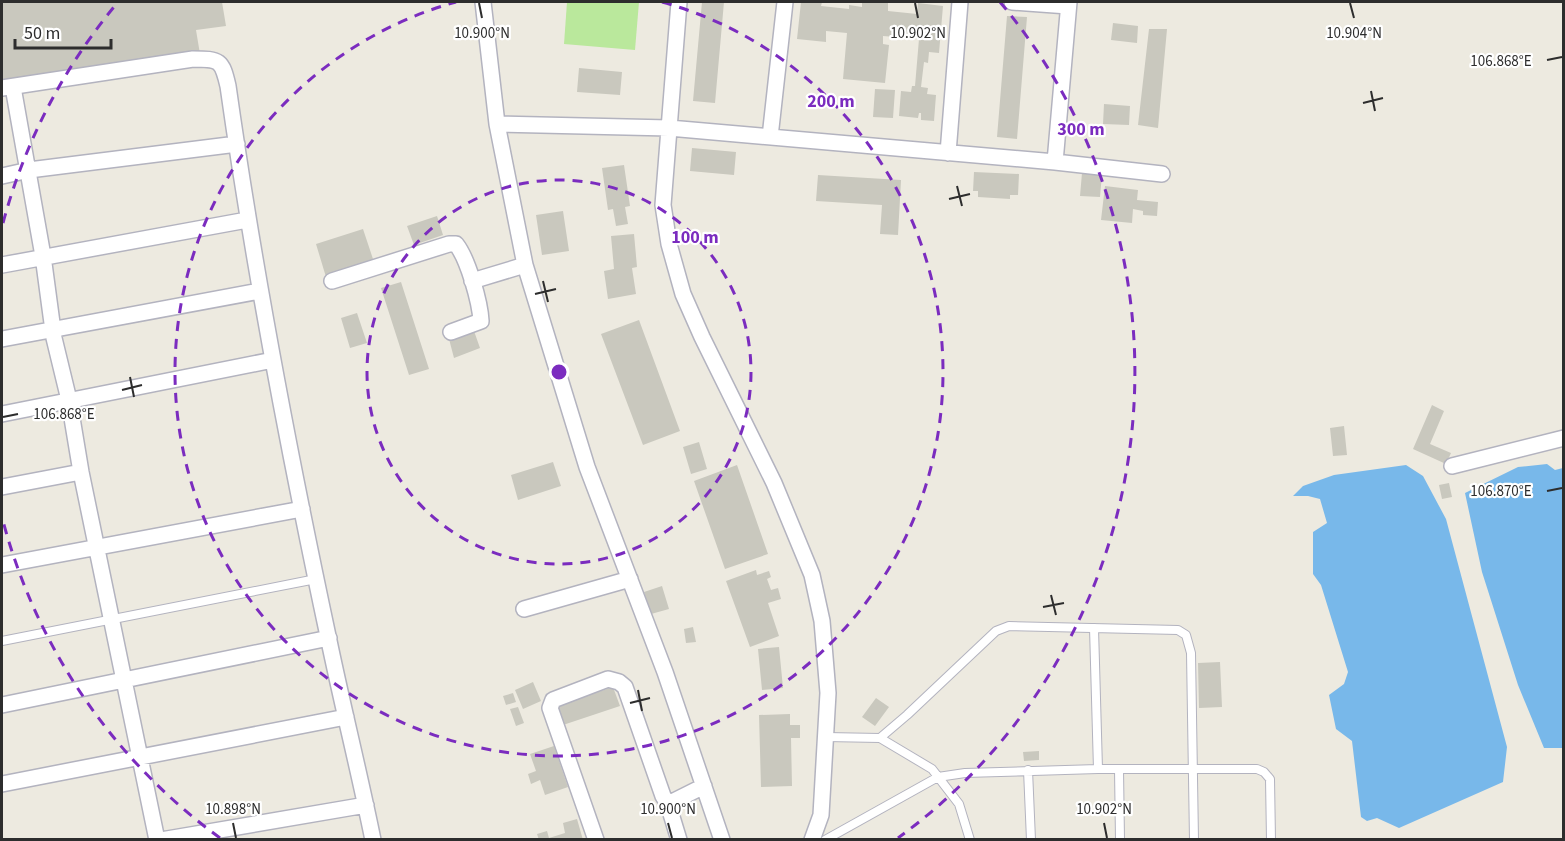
<svg xmlns="http://www.w3.org/2000/svg" width="1565" height="841" font-family="'Source Sans 3',sans-serif">
<style>
.pitch{fill:#bae89c}
.water{fill:#78b8ea}
.building{fill:#c9c8be}
.lines{fill:none;stroke-linecap:round;stroke-linejoin:round}
.lane-casing{stroke:#b3b3bf;stroke-width:10}
.street-casing{stroke:#b3b3bf;stroke-width:18}
.lane{stroke:#fff;stroke-width:8}
.street{stroke:#fff;stroke-width:15}
.ticks{fill:none;stroke:#2d2d2d;stroke-width:2}
.ring{fill:none;stroke:#7b2cbf;stroke-width:3;stroke-dasharray:10 8}
.ticks-label{font-size:15px;text-anchor:middle;fill:#2d2d2d;stroke:#fff;stroke-width:4.5;stroke-linejoin:round;paint-order:stroke}
.centre{fill:#7b2cbf;stroke:#fff;stroke-width:3}
.ring-label{font-size:18px;text-anchor:middle;font-weight:bold;fill:#7b2cbf;stroke:#fff;stroke-width:4.5;stroke-linejoin:round;paint-order:stroke}
</style>
<rect width="100%" height="100%" fill="#edeae0"/>
<path class="pitch" d="M 567,2 L 639,2 L 635,50 L 564,44 Z"/>
<path class="water" d="M 1547,464 L 1555,470 L 1563,468 L 1563,748 L 1544,748 L 1518,685 L 1482,572 L 1465,493 L 1518,467 Z
M 1406,465 L 1423,476 L 1446,519 L 1507,747 L 1503,782 L 1399,828 L 1377,818 L 1367,821 L 1361,817 L 1352,741 L 1336,729 L 1329,695 L 1344,684 L 1348,672 L 1321,585 L 1313,574 L 1313,532 L 1327,523 L 1320,499 L 1308,496 L 1293,496 L 1303,486 L 1334,475 Z"/>
<path class="building" d="M 2,2 L 222,2 L 226,26 L 196,30 L 200,54 L 2,84 Z
M 702,2 L 724,2 L 715,103 L 693,101 Z
M 801,2 L 822,2 L 821,6 L 849,9 L 849,5 L 862,7 L 862,2 L 888,2 L 888,11 L 917,14 L 918,3 L 943,6 L 939,53 L 929,52 L 928,63 L 924,62 L 921,87 L 928,88 L 927,94 L 936,95 L 934,121 L 921,120 L 921,113 L 919,113 L 918,118 L 899,116 L 901,91 L 911,92 L 912,86 L 915,86 L 919,39 L 883,36 L 883,44 L 889,45 L 885,83 L 843,79 L 847,33 L 826,31 L 826,42 L 797,39 Z
M 1007,16 L 1027,17 L 1017,139 L 997,137 Z
M 1113,23 L 1138,26 L 1137,43 L 1111,40 Z
M 1149,29 L 1167,29 L 1158,128 L 1138,125 Z
M 579,68 L 622,72 L 620,95 L 577,92 Z
M 875,89 L 895,90 L 893,118 L 873,117 Z
M 1104,104 L 1130,106 L 1129,125 L 1103,124 Z
M 692,148 L 736,152 L 734,175 L 690,171 Z
M 624,165 L 630,206 L 625,207 L 628,224 L 616,226 L 613,209 L 608,210 L 602,168 Z
M 974,172 L 1019,174 L 1018,195 L 1010,195 L 1010,199 L 978,197 L 978,191 L 973,191 Z
M 1082,173 L 1102,174 L 1100,197 L 1080,196 Z
M 818,175 L 901,180 L 898,235 L 880,234 L 882,205 L 816,201 Z
M 1105,186 L 1138,190 L 1137,200 L 1158,202 L 1157,216 L 1143,215 L 1143,211 L 1133,209 L 1132,223 L 1101,220 Z
M 563,211 L 569,251 L 542,255 L 536,215 Z
M 437,216 L 443,235 L 414,245 L 407,226 Z
M 363,229 L 374,262 L 326,277 L 316,244 Z
M 634,234 L 637,267 L 632,268 L 636,294 L 608,299 L 604,271 L 614,269 L 611,236 Z
M 401,282 L 429,369 L 409,375 L 381,288 Z
M 357,313 L 367,343 L 350,348 L 341,318 Z
M 639,320 L 680,431 L 643,445 L 601,334 Z
M 474,331 L 480,348 L 454,358 L 449,339 Z
M 1432,405 L 1444,411 L 1430,444 L 1451,453 L 1446,464 L 1413,449 Z
M 1344,426 L 1347,455 L 1333,456 L 1330,428 Z
M 699,442 L 707,469 L 691,474 L 683,447 Z
M 553,462 L 561,486 L 518,500 L 511,475 Z
M 737,465 L 768,554 L 725,569 L 694,481 Z
M 1449,483 L 1452,497 L 1442,499 L 1439,485 Z
M 756,570 L 757,575 L 769,571 L 771,577 L 767,579 L 771,590 L 778,588 L 781,599 L 768,603 L 779,636 L 750,647 L 726,581 Z
M 662,586 L 669,609 L 651,614 L 644,592 Z
M 693,627 L 696,642 L 686,643 L 684,629 Z
M 779,647 L 783,688 L 762,690 L 758,649 Z
M 1220,662 L 1222,707 L 1199,708 L 1198,663 Z
M 533,682 L 541,701 L 523,709 L 515,690 Z
M 613,687 L 620,706 L 563,725 L 556,706 Z
M 513,693 L 516,702 L 506,705 L 503,696 Z
M 876,698 L 889,707 L 875,726 L 862,717 Z
M 518,707 L 524,723 L 516,726 L 510,709 Z
M 790,714 L 790,725 L 800,725 L 800,738 L 791,738 L 792,786 L 761,787 L 759,715 Z
M 554,746 L 568,787 L 545,795 L 540,780 L 531,784 L 528,774 L 536,771 L 530,754 Z
M 1039,751 L 1039,760 L 1024,761 L 1023,752 Z
M 577,819 L 583,840 L 539,840 L 537,834 L 547,831 L 549,838 L 565,833 L 563,823 Z"/>
<g class="lines">
<g class="lane-casing">
<path id="lane" d="M 1094,628 L 1098,769
M 2,641 L 316,579
M 826,737 L 880,738 L 907,715 L 996,631 L 1009,626 L 1178,630 L 1186,635 L 1191,653 L 1194,840
M 880,738 L 932,769 L 959,804 L 970,840
M 1119,769 L 1120,840
M 1028,770 L 1031,840
M 825,840 L 938,777 L 965,773 L 1098,769 L 1257,769 L 1264,772 L 1270,779 L 1271,840"/>
</g>
<g class="street-casing">
<path id="street" d="M 483,2 L 497,124 L 525,265 L 587,467 L 665,672 L 722,840
M 679,2 L 663,205 L 669,244 L 683,294 L 702,337 L 774,483 L 812,575 L 822,621 L 828,693 L 821,815 L 812,840
M 1012,2 L 1068,6
M 13,87 L 43,256 L 54,338 L 69,400 L 81,472 L 157,840
M 2,88 L 193,59 C 220,59 222,60 228,86 C 254,270 289,453 328,636 C 342,704 359,771 373,840
M 497,124 L 669,128 L 1055,162 L 1162,174
M 770,137 L 785,2
M 948,153 L 960,2
M 1055,162 L 1069,2
M 2,176 L 29,170 L 237,144
M 2,265 L 247,220
M 332,281 L 449,244 L 456,244 C 468,259 480,302 481,321 L 451,332
M 472,281 L 525,265
M 2,339 L 260,291
M 2,414 L 273,360
M 1452,466 L 1564,438
M 2,487 L 81,472
M 2,565 L 302,509
M 524,609 L 630,579
M 2,705 L 329,638
M 2,784 L 346,717
M 668,804 L 704,786
M 161,840 L 366,805
M 596,840 L 550,708 L 553,700 L 608,679 L 619,682 L 625,687 L 663,796 L 668,804 L 679,840"/>
</g>
<use href="#lane" class="lane"/>
<use href="#street" class="street"/>
</g>
<path class="ticks" d="M 479,3 L 482,18M 915,3 L 918,18M 1350,3 L 1354,18M 1547,60 L 1562,57M 1371,91 L 1375,111M 1363,103 L 1383,98M 957,186 L 962,206M 949,199 L 970,194M 543,281 L 548,302M 535,294 L 556,289M 130,377 L 134,397M 122,390 L 142,385M 3,417 L 18,414M 1547,491 L 1562,488M 1051,595 L 1056,615M 1043,607 L 1064,603M 638,690 L 642,711M 630,703 L 650,698M 233,823 L 236,838M 668,823 L 672,838M 1104,823 L 1107,838"/>
<g class="ring">
<circle cx="559" cy="372" r="192"/>
<path d="M662 2A384 384 0 1 1 456 2"/>
<path d="M220 838A576 576 0 0 1 3 521M3 223A576 576 0 0 1 118 2M1000 2A576 576 0 0 1 898 838"/>
</g>
<g class="ticks-label">
<text x="482" y="38">10.900°N</text>
<text x="918" y="38">10.902°N</text>
<text x="1354" y="38">10.904°N</text>
<text x="1501" y="66">106.868°E</text>
<text x="64" y="419">106.868°E</text>
<text x="1501" y="496">106.870°E</text>
<text x="233" y="814">10.898°N</text>
<text x="668" y="814">10.900°N</text>
<text x="1104" y="814">10.902°N</text>
</g>
<circle cx="559" cy="372" r="9" class="centre"/>
<g class="ring-label">
<text x="831" y="107">200 m</text>
<text x="1081" y="135">300 m</text>
<text x="695" y="243">100 m</text>
</g>
<rect width="1565" height="841" fill="none" stroke="#2d2d2d" stroke-width="6"/>
<path d="M15 39v9h96v-9" fill="none" stroke="#2d2d2d" stroke-width="3"/>
<text x="24" y="39" font-size="18" fill="#2d2d2d" stroke="#ffffff" stroke-width="4.5" paint-order="stroke">50 m</text>
</svg>
